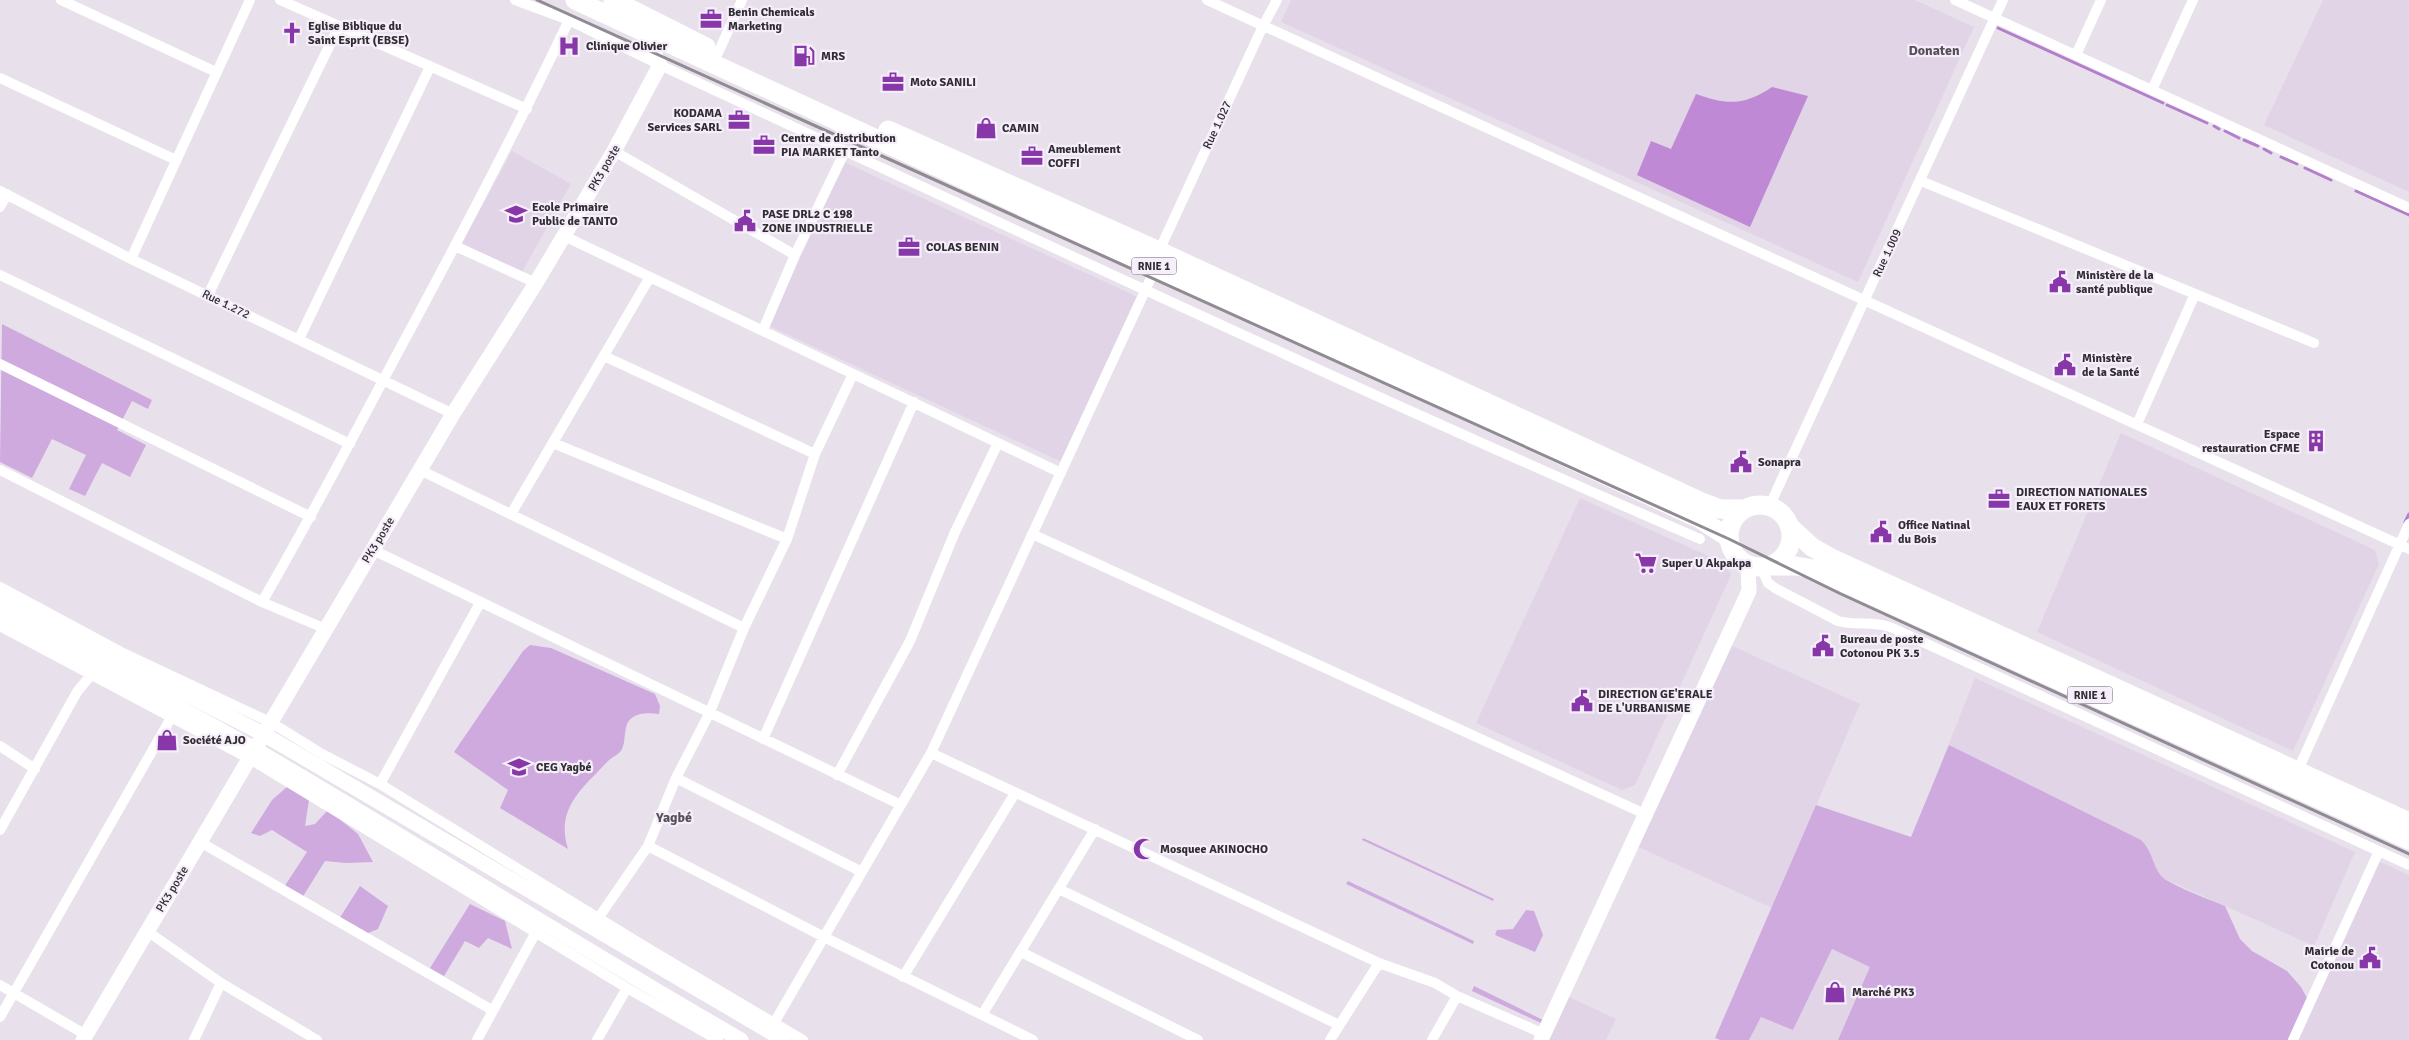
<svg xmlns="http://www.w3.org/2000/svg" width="2409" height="1040" font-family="Signika,sans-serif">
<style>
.built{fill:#e1d4e6}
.green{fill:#ceaade}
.forest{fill:#bf89d6}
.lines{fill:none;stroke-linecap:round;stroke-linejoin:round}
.stream{stroke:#b37ecb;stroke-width:3}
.street{stroke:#fff;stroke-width:10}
.secondary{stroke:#fff;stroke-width:15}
.highway{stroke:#fff;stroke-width:19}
.rail{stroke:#908b93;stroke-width:3}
.labels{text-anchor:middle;stroke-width:4.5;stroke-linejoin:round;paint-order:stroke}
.shield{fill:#f6eefa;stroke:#6c686f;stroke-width:1}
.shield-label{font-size:11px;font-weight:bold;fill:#312e33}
.poi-label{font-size:12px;font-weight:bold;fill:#312e33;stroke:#f6eefa;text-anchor:start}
.street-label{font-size:12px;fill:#312e33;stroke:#f6eefa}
.neighbourhood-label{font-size:14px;font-weight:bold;fill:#565059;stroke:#f6eefa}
</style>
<rect width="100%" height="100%" fill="#e8e1ec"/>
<path class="built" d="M 1291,0 L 1915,0 L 1974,27 L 1858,282 L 1281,22 Z
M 2323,0 L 2409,0 L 2409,192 L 2264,125 Z
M 512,151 L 571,184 L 521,274 L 462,243 Z
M 844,162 L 1138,297 L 1064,463 L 769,326 Z
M 2121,433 L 2375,550 L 2379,564 L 2293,751 L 2037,632 Z
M 1580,498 L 1726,564 L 1731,575 L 1635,785 L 1622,790 L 1476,723 Z
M 1730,645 L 1860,704 L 1772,908 L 1636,846 Z
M 1975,678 L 2355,852 L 2314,946 L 1936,776 Z
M 2376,860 L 2409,875 L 2409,1040 L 2292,1040 Z
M 1832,949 L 1871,967 L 1838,1040 L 1749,1040 L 1761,1017 L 1793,1030 Z
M 1567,996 L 1616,1019 L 1606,1040 L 1547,1040 Z"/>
<path class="green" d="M 2,324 L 152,400 L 148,409 L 132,401 L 117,430 L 146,445 L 130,477 L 102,463 L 85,496 L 69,489 L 86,455 L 52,439 L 32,478 L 0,462 Z
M 530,645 L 551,648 L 655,694 L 660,706 L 659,714 C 650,713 641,712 633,717 C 622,724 627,739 622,749 C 620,754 612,757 608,761 C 583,788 555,808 568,849 L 500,808 L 508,790 L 454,752 L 523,651 Z
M 1949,745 L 2141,840 C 2152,850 2152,864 2161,876 C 2168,884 2213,901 2225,906 L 2240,939 L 2252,951 L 2287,971 L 2301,987 L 2307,998 L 2289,1040 L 1838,1040 L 1870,967 L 1832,949 L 1793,1030 L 1761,1017 L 1749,1040 L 1720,1040 L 1715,1038 L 1816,805 L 1911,837 Z
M 288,786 L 309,800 L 305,826 L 315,824 L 328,810 L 358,834 L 373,862 L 346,863 L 325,861 L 302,898 L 284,887 L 307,852 L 272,830 L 260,836 L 251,833 L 272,800 Z
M 1363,838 L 1494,899 L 1493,901 L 1362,840 Z
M 1348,881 L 1474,941 L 1473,944 L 1346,884 Z
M 360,886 L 388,906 L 378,929 L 363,935 L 339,919 Z
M 470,904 L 505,921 L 512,949 L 488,938 L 479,948 L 465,941 L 444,976 L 430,968 Z
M 1526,910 L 1534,911 L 1543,935 L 1535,952 L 1495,935 L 1497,930 L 1513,929 Z
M 1474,986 L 1543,1020 L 1541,1023 L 1472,991 Z"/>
<path class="forest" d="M 1772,87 L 1808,96 L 1750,227 L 1637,175 L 1651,141 L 1671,149 L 1696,94 C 1727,105 1744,106 1772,87 Z"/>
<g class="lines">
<path class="stream" d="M 1998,28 L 2163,103
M 2167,105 L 2207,123
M 2214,126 L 2219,129
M 2225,131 L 2239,138
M 2244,140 L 2258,146
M 2264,149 L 2271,153
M 2281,157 L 2297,164
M 2305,168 L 2331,180
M 2356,191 L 2409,215
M 2405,522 L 2409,514"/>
<path class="street" d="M 61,0 L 216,72
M 280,0 L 527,109
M 515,0 L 569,20 L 660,65 C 1006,225 1350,388 1700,539
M 1207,0 L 2409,549
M 1955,0 L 2409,208
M 718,53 L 742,0
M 2076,55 L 2101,0
M 0,78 L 176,160
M 2152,90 L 2193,0
M 614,151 L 795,255
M 1921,181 L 2314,343
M 0,191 L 131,259 L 453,414
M 0,207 L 7,194
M 564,236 L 1061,473
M 455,246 L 536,283
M 1159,251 L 1263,26 L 1277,0
M 131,259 L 250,0
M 0,275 L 350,444
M 208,295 L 339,26
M 763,330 L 795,255 L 845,151
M 299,339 L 430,67
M 604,356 L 815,454
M 0,364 L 311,517
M 2137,424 L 2195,294
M 553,443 L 787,539
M 0,470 L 262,602 L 326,629
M 420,470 L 744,628
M 1769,507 L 2003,0
M 511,514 L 650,277
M 1032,534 L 1645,814
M 373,550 L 901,805
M 1761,566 L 1768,583 L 1775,588 L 1838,621 C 1856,626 1872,621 1890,627 L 2409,865
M 0,587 L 121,652 L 272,723 L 322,754 L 380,784 L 644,946 L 803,1040
M 262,602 C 309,521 352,439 396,356 C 456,245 515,134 569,20
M 0,626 L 250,759 L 627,988 L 718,1040
M 763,739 L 914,402
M 0,746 L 35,769
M 931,753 L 1379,963 L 1435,983 L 1457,996 L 1544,1034
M 2298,770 L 2409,524
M 837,775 L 910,641 L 955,532 L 998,443
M 676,778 L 862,872
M 380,784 L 480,603
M 0,830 L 77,692 L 90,676
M 200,842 L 492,1010
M 648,846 L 824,937 L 1033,1040
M 1059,889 L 1339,1025
M 599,917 L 648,846 L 676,778 L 709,714 L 744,628 L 787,539 L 815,454 L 853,374
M 147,931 L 221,983 L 317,1040
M 1021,952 L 1198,1040
M 903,977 L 1015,793
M 0,985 L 86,1035
M 982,1015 L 1095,829
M 0,1017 L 171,718
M 774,1023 L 931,753 L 1156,267
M 194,1040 L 221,983
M 477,1040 L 536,932
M 597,1040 L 627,988
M 1330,1040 L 1379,963
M 1432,1040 L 1457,996
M 2293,1040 L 2379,851"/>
<path class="secondary" d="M 0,598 L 265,735 L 784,1040
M 0,614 C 85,660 174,702 258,751 C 420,846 578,946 741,1040
M 83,1040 L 453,414 L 536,283 L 614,151 L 660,65 L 654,54 L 660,39
M 1541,1040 L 1749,591 L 1748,564"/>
<path class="highway" d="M 575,0 L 1700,519 L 1729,538
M 613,0 L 706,47
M 888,130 L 1159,251 L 1704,503 L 1720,509 L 1745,509
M1729 536a31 31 0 1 1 62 0a31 31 0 1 1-62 0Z
M 1789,526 L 1812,547 L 1831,558 L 2409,822
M 1767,566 L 1796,566 L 1814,569 L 2409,840"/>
<path class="rail" d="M 537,0 L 1729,539 L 1841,594 L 2409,854"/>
</g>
<defs>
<g id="office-bare" transform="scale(1.725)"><path d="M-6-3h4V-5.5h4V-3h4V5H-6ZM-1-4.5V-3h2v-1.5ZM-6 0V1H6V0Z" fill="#8737a7" stroke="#f6eefa" stroke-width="2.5" paint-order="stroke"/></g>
<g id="church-bare" transform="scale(1.725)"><path d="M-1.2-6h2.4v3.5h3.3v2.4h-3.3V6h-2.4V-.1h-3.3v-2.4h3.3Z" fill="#8737a7" stroke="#f6eefa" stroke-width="2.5" paint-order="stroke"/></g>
<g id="hospital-bare" transform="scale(1.725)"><path d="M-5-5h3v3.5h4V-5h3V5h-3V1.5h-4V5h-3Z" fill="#8737a7" stroke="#f6eefa" stroke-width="2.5" paint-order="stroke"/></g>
<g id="fuel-bare" transform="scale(1.725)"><path d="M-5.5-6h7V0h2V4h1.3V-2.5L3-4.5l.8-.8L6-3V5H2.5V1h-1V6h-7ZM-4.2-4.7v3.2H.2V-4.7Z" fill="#8737a7" stroke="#f6eefa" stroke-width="2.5" paint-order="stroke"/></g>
<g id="shop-bare" transform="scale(1.725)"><path d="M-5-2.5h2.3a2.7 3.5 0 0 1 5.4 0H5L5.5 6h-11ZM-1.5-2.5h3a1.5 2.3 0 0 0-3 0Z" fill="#8737a7" stroke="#f6eefa" stroke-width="2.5" paint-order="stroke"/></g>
<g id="school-bare" transform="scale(1.725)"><path d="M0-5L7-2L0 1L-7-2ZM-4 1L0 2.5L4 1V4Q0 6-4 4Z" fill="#8737a7" stroke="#f6eefa" stroke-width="2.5" paint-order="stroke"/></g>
<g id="civic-bare" transform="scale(1.725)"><path d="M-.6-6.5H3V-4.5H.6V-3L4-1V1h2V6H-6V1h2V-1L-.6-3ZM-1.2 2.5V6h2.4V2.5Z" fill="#8737a7" stroke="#f6eefa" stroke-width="2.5" paint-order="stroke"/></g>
<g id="building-bare" transform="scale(1.725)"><path d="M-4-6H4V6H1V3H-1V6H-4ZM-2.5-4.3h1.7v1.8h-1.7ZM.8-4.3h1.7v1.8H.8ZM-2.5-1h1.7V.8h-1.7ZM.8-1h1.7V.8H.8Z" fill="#8737a7" stroke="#f6eefa" stroke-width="2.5" paint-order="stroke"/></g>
<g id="supermarket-bare" transform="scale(1.725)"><path d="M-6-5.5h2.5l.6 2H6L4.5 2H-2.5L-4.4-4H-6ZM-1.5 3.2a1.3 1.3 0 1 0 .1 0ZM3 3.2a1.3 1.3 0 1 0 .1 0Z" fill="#8737a7" stroke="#f6eefa" stroke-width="2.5" paint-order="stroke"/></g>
<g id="university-bare" transform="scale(1.725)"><path d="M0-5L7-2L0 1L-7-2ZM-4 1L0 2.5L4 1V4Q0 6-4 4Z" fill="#8737a7" stroke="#f6eefa" stroke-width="2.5" paint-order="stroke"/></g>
<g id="mosque-bare" transform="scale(1.725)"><path d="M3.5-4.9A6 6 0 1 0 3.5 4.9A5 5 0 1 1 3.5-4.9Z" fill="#8737a7" stroke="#f6eefa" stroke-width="2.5" paint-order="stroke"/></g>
</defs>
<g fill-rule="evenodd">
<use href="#office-bare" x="711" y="19"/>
<use href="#church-bare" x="292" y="33"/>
<use href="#hospital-bare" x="569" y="46"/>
<use href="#fuel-bare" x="804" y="56"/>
<use href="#office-bare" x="893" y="82"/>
<use href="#office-bare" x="739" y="120"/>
<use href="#shop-bare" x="986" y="128"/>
<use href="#office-bare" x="764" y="145"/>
<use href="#office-bare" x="1032" y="156"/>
<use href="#school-bare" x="516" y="214"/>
<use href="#civic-bare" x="745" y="221"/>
<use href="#office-bare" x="909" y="247"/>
<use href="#civic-bare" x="2060" y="282"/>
<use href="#civic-bare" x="2065" y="365"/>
<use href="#building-bare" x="2316" y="441"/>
<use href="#civic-bare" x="1741" y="462"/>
<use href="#office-bare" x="1999" y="499"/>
<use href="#civic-bare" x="1881" y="532"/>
<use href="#supermarket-bare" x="1646" y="563"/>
<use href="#civic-bare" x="1823" y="646"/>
<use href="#civic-bare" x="1582" y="701"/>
<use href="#shop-bare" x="167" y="740"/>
<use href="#university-bare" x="519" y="767"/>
<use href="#mosque-bare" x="1144" y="849"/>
<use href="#civic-bare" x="2370" y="958"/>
<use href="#shop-bare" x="1835" y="992"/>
</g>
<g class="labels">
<g class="shield">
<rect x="1131.5" y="257.5" width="45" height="17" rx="4"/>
<rect x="2067.5" y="686.5" width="45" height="17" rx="4"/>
</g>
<g class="shield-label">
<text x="1154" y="270">RNIE 1</text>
<text x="2090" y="699">RNIE 1</text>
</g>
<g class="poi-label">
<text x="728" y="16">Benin Chemicals<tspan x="728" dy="14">Marketing</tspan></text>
<text x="308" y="30">Eglise Biblique du<tspan x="308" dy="14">Saint Esprit (EBSE)</tspan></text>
<text x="586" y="50">Clinique Olivier</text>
<text x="821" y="60">MRS</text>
<text x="910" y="86">Moto SANILI</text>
<text x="722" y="117" text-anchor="end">KODAMA<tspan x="722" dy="14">Services SARL</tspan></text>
<text x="1002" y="132">CAMIN</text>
<text x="781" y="142">Centre de distribution<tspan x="781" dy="14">PIA MARKET Tanto</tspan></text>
<text x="1048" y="153">Ameublement<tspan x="1048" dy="14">COFFI</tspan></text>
<text x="532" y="211">Ecole Primaire<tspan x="532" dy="14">Public de TANTO</tspan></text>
<text x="762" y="218">PASE DRL2 C 198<tspan x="762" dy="14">ZONE INDUSTRIELLE</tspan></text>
<text x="926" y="251">COLAS BENIN</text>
<text x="2076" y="279">Ministère de la<tspan x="2076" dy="14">santé publique</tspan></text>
<text x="2082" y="362">Ministère<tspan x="2082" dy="14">de la Santé</tspan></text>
<text x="2300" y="438" text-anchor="end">Espace<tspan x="2300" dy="14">restauration CFME</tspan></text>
<text x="1758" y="466">Sonapra</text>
<text x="2016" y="496">DIRECTION NATIONALES<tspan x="2016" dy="14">EAUX ET FORETS</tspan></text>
<text x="1898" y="529">Office Natinal<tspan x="1898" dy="14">du Bois</tspan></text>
<text x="1662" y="567">Super U Akpakpa</text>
<text x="1840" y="643">Bureau de poste<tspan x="1840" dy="14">Cotonou PK 3.5</tspan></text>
<text x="1598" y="698">DIRECTION GE'ERALE<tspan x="1598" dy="14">DE L'URBANISME</tspan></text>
<text x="183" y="744">Société AJO</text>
<text x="536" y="771">CEG Yagbé</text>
<text x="1160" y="853">Mosquee AKINOCHO</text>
<text x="2354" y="955" text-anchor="end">Mairie de<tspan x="2354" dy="14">Cotonou</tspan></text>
<text x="1852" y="996">Marché PK3</text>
</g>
<g class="street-label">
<text transform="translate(1217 125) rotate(-65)" y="4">Rue 1.027</text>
<text transform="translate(604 168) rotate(-60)" y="4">PK3 poste</text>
<text transform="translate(1887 253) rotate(-65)" y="4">Rue 1.009</text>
<text transform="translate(226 304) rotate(26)" y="4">Rue 1.272</text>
<text transform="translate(378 540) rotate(-59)" y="4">PK3 poste</text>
<text transform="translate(172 889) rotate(-59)" y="4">PK3 poste</text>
</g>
<g class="neighbourhood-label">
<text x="1934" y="55">Donaten</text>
<text x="674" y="822">Yagbé</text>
</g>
</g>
</svg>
